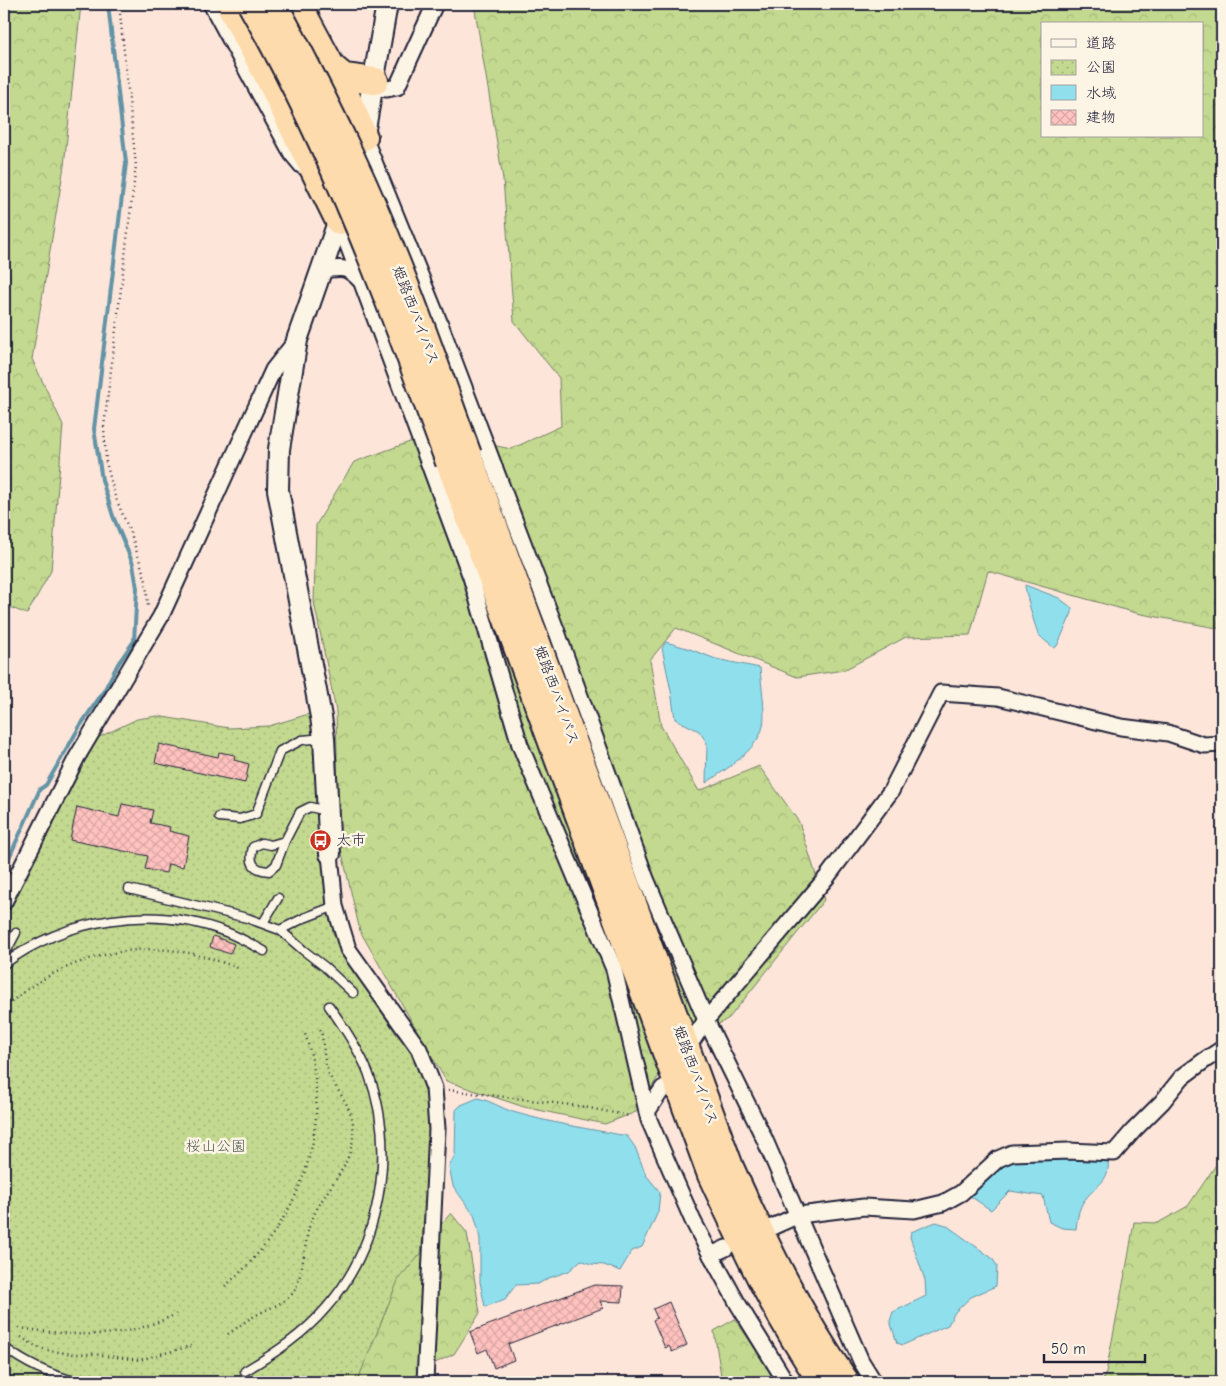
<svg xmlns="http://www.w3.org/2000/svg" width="1226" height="1386" font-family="'Comic Neue','Klee One',sans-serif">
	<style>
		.forest { fill: url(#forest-crowns); stroke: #727e65; fill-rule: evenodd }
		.park { fill: url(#park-dots); stroke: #727e65 }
		.water { fill: #90dfed; stroke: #6493a6 }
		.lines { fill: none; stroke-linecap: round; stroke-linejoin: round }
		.stream { stroke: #6493a6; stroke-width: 4 }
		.building { fill: url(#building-cross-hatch); stroke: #22223b }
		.lane-casing { stroke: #22223b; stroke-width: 11 }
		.street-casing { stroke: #22223b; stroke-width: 19 }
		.secondary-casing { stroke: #22223b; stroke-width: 24 }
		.highway-casing { stroke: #22223b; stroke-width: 30 }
		.path { stroke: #22223b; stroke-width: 2.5; stroke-dasharray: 1 4; stroke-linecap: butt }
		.lane { stroke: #fcf5e5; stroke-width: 8 }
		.street { stroke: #fcf5e5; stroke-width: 15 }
		.secondary { stroke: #fcf5e5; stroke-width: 20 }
		.highway { stroke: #fedbac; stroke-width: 26 }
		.highway-bridge-casing { stroke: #22223b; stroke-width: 30; stroke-linecap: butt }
		.highway-bridge { stroke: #fedbac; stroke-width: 26 }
		.labels { text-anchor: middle; stroke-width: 5; stroke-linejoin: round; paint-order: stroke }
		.street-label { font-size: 15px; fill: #22223b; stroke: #fcf5e5 }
		.poi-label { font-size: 15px; fill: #22223b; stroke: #fcf5e5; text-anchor: start }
		.park-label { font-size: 15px; fill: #525954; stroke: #fcf5e5 }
	</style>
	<defs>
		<pattern id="forest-crowns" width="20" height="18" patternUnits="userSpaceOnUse" patternTransform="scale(1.25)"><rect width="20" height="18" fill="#c3d98f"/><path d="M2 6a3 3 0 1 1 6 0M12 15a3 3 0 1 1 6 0" fill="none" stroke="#a7ba7c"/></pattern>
		<pattern id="park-dots" width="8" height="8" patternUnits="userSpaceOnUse" patternTransform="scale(1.25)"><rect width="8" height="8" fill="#c3d98f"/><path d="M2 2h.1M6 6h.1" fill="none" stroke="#a7ba7c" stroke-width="1.8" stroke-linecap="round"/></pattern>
		<pattern id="building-cross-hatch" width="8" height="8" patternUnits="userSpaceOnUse" patternTransform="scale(1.25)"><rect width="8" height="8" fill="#ffc2be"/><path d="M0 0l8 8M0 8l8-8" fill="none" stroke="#daa6a4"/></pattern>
	</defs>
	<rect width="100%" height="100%" fill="#fde6d9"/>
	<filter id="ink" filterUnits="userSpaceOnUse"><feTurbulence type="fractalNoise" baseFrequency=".02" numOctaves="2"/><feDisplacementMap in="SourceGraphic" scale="10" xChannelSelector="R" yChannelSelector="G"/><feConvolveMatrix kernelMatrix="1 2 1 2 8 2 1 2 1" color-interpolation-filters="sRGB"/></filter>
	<g filter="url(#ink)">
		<!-- forest -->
		<g class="forest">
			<polygon points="4,4 81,4 64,166 32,359 63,425 51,571 27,614 4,605"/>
			<path d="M474,4H1222V629L1136,613L988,571L970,635L906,637L844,670L797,677L676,628L650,660L661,726L699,791L759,766L799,822L824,900L729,1018L675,1050L636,1112L605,1124L524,1107L446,1081L360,931L339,840L336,711L314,602L316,525L354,462L435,433L511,449L561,426L559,378L514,321L503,179ZM1042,24H1202V136H1042Z"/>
			<polygon points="1222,1156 1222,1382 1102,1382 1106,1372 1128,1258 1134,1222 1158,1223 1188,1206"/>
			<polygon points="451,1213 467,1233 480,1313 454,1354 418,1371 416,1382 347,1382 392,1280"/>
			<polygon points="735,1319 778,1382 722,1382 714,1331"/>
		</g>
		<!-- park -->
		<polygon class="park" points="312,713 323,860 329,914 341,952 397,1035 414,1053 430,1107 426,1204 421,1254 399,1278 357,1382 4,1382 4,910 89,742 137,719 157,716 229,728 269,726"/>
		<!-- water -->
		<g class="water">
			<path d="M1025,585L1059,598L1072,608V613L1057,646L1054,648C1050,644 1043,640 1039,635C1036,631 1025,591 1025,585Z"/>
			<path d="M666,642L687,648L716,659L760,668C761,684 766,712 763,726C758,750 725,770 706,783L707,743L699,731L675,719L671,691L662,648Z"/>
			<path d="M478,1098C491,1101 501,1108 513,1112C550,1123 589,1129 627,1136L635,1147L646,1175L660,1192L658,1212L642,1247L632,1251L620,1271L604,1265L591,1264L581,1260L569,1271L549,1278L538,1284L516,1285L505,1299L485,1307L480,1282V1240L478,1228L474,1215L453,1186L449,1166L455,1155L456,1110L461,1105Z"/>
			<path d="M1050,1155L1108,1159C1111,1185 1092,1185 1081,1206C1078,1212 1077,1222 1076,1229L1062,1228L1049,1222L1043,1196L1010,1191L991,1210L970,1196L976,1186L1011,1157Z"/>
			<polygon points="936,1222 946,1225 992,1258 997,1266 996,1286 971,1297 955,1312 948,1325 903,1345 897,1343 890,1321 893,1312 926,1296 925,1280 910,1237 911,1232"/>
		</g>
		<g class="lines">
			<!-- stream -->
			<polyline class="stream" points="4,869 40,789 46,785 80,726 104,691 118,664 134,641 137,588 133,564 113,516 102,480 94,429 126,163 108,4"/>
		</g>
		<!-- building -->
		<g class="building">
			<polygon points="159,744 218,757 219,752 235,755 234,760 249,764 245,783 155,763"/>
			<polygon points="122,804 153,810 150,823 170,827 169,831 189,836 183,867 168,864 166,873 145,869 148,856 70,840 77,807 119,817"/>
			<polygon points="213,936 234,944 230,954 210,947"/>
			<polygon points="594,1285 623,1286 622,1302 600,1301 603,1308 508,1344 514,1360 494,1368 487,1349 478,1353 470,1332"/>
			<polygon points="669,1302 687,1345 672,1352 669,1346 665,1348 653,1320 657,1318 653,1309"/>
		</g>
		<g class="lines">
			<defs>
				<g id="lane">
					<polyline points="219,817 240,819 256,814 280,751 302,740 324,738"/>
					<path d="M285,841L276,865L269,871C252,870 249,862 253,847L262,843L271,845L285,841L300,812L310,807L327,811"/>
					<polyline points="129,889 247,918 280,930 303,950 325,967 353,993"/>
					<polyline points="263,923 278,898"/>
					<polyline points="280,930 304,918 335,906"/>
					<polyline points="5,963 6,952 16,933"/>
					<path d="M4,964C66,918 153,904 226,932C239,937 251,944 264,951"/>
					<polyline points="4,1340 4,1339"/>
					<path d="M4,1347C25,1364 51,1375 78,1382"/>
					<path d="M245,1371C275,1353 303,1335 326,1308C381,1246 397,1149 368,1072C358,1048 344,1027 329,1006"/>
				</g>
				<g id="street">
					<polyline points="211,4 292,154 302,166"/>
					<polyline points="374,87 387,89 397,87 435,4"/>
					<polyline points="364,137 440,324 557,632 646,879 706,1020 764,1138 861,1361 874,1382"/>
					<polyline points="339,221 471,577 520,745 614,969 649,1120 693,1221 711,1255 738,1304 786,1382"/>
					<path d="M322,270C342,268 345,265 360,280"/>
					<polyline points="330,854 335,906 348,949 419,1049 434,1088 437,1129 425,1382"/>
					<polyline points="4,902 77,757 161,616 273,370 296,341"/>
					<polyline points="692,1041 706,1020 827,877 891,791 941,693 998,697 1121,727 1168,733 1204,745 1222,744"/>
					<polyline points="647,1112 663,1088"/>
					<polyline points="772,1227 799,1215 864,1207 914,1210 943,1203 961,1193 998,1159 1012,1153 1068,1151 1114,1153 1133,1131 1162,1102 1182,1077 1205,1060 1222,1049"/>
					<polyline points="711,1255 726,1248"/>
				</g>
				<g id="secondary">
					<polyline points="363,140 387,4"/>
					<polyline points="330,854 324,738 321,717 278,490 279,449 297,340 343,208"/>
				</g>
				<g id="highway">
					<polyline points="229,4 266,73 339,221"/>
					<polyline points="298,4 343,88 364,137"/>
					<polyline points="333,68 344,77 375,81"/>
					<path d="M468,455L730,1167C764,1242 799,1315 846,1382"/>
					<path d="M449,462L711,1175C744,1246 777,1317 822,1382"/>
				</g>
			</defs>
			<!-- lane casing -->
			<use href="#lane" class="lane-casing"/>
			<!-- street casing -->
			<use href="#street" class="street-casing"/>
			<!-- secondary casing -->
			<use href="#secondary" class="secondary-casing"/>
			<!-- highway casing -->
			<use href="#highway" class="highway-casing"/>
			<!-- path -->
			<g class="path">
				<polyline points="119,4 136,166 104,427 106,462 115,496 132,537 146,581 148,608"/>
				<polyline points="4,996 10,1003"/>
				<path d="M4,1009C45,968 110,945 168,950C193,952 217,960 241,969"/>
				<polyline points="448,1090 579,1106 635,1117"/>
				<path d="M225,1286C299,1224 337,1128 305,1034"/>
				<path d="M19,1328C77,1336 122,1341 176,1314"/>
				<path d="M228,1334C238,1327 248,1319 260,1313C271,1307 283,1304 292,1294C303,1280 304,1245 309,1228C320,1189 357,1169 353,1124C351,1103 333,1088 327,1069C323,1055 324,1041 320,1028"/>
				<polyline points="21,1337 35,1346 46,1350 72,1354 94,1354 139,1360 191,1346"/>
			</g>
			<!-- lane -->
			<use href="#lane" class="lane"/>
			<!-- street -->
			<use href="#street" class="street"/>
			<!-- secondary -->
			<use href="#secondary" class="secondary"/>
			<!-- highway -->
			<use href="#highway" class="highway"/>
			<defs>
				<g id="highway-bridge">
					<path d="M251,4C334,149 392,306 449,462"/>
					<path d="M274,4C301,55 328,107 352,159C397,255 432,356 468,455"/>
				</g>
			</defs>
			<!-- highway-bridge casing -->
			<use href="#highway-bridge" class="highway-bridge-casing"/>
			<!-- highway-bridge -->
			<use href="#highway-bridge" class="highway-bridge"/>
		</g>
	</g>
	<!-- icons -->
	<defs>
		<symbol id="bus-disc" viewBox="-11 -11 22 22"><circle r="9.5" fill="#c8321e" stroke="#fcf5e5"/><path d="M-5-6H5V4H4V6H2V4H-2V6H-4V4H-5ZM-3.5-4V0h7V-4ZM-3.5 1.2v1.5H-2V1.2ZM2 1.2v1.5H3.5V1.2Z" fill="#fff"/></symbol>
	</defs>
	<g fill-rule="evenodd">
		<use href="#bus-disc" x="308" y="828" width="25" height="25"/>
	</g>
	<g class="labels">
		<!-- street labels -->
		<g class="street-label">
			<text transform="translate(416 315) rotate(69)" y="5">姫路西バイパス</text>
			<text transform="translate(557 695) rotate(70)" y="5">姫路西バイパス</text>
			<text transform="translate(696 1075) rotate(70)" y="5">姫路西バイパス</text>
		</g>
		<!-- poi labels -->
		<g class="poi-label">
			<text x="336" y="845">太市</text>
		</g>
		<!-- park labels -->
		<g class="park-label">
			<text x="216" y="1151">桜山公園</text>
		</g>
	</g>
	<!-- margin -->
	<rect width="1226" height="1386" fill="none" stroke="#fcf5e5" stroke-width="20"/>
	<rect x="10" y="10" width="1206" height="1366" fill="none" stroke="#22223b" stroke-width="2" filter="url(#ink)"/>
	<!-- legend -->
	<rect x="1041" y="22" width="162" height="115" fill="#fcf5e5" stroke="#a5a1a1"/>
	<rect x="1051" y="39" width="25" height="8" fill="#fcf5e5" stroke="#a5a1a1"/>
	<text x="1086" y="48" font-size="15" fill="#22223b">道路</text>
	<rect x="1051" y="60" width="25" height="15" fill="url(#park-dots)" stroke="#a5a1a1"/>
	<text x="1086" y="72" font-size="15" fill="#22223b">公園</text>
	<rect x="1051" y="85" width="25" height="15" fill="#90dfed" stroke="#a5a1a1"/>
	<text x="1086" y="98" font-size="15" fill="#22223b">水域</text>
	<rect x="1051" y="110" width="25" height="15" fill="url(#building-cross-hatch)" stroke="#a5a1a1"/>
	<text x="1086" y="122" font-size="15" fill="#22223b">建物</text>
	<!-- scale -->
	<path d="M1044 1354v8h101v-8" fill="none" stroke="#22223b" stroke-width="2.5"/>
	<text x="1051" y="1354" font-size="15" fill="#22223b" stroke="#fcf5e5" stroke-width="4" paint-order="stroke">50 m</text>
</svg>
